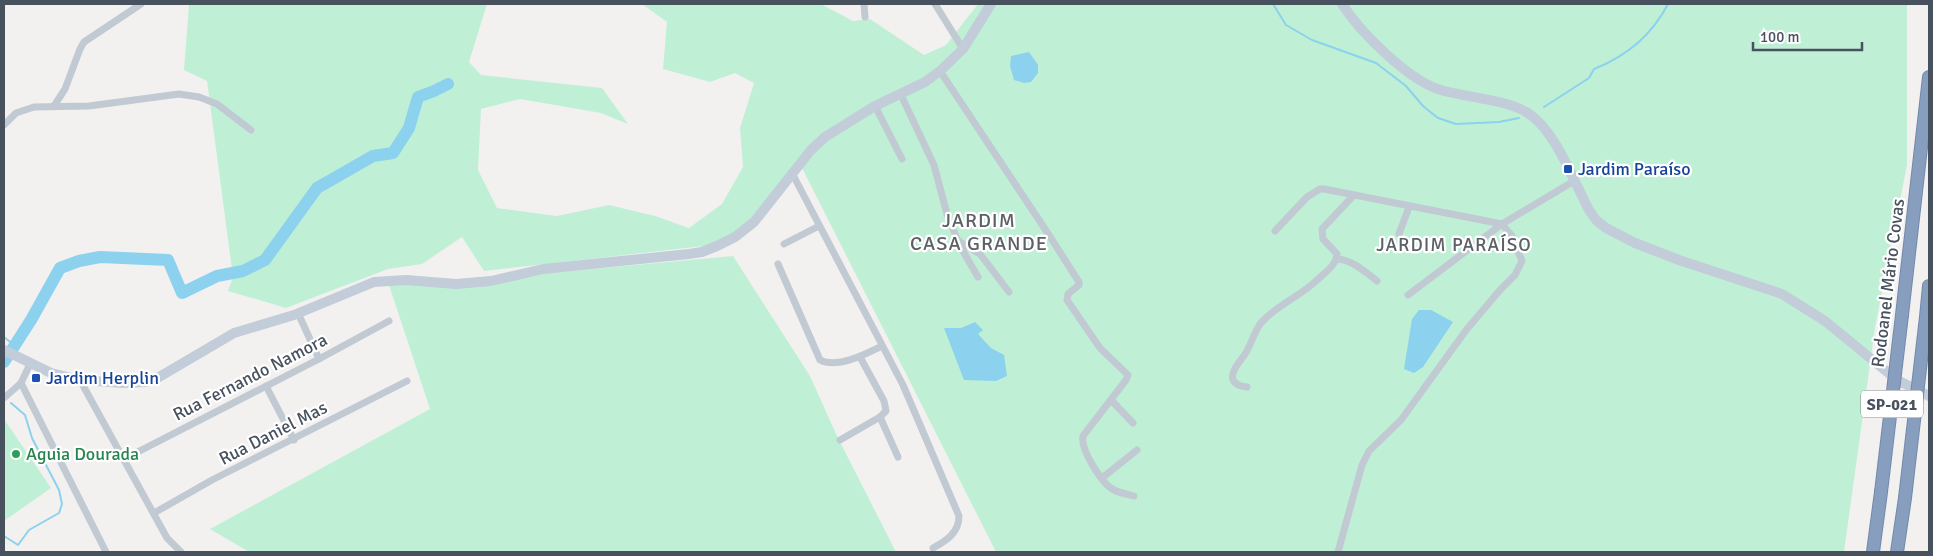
<svg xmlns="http://www.w3.org/2000/svg" width="1933" height="556" font-family="Signika,sans-serif">
	<style>
		.green { fill: #bff0d6 }
		.water { fill: #8cd1ed }
		.lines { fill: none; stroke-linecap: round; stroke-linejoin: round }
		.stream { stroke: #8cd1ed; stroke-width: 2 }
		.river { stroke: #8cd1ed; stroke-width: 12 }
		.motorway-casing { stroke: #7389ab; stroke-width: 14 }
		.minor { stroke: #c1c9d2; stroke-width: 7 }
		.secondary { stroke: #c3ccd9; stroke-width: 10 }
		.motorway { stroke: #889ebf; stroke-width: 12 }
		.motorway-bridge-casing { stroke: #7389ab; stroke-width: 14; stroke-linecap: butt }
		.motorway-bridge { stroke: #889ebf; stroke-width: 12 }
		.transit-dot { fill: #1a4fb4; stroke: #fff; stroke-width: 2 }
		.leisure-dot { fill: #2e9e5b; stroke: #fff; stroke-width: 2 }
		.labels { text-anchor: middle; stroke-width: 4.5; stroke-linejoin: round; paint-order: stroke }
		.shield { fill: #fff; stroke: #7f868e; stroke-width: 1 }
		.shield-label { font-size: 16px; font-weight: bold; fill: #48525e }
		.transit-label { font-size: 18px; fill: #164399; stroke: #fff; text-anchor: start }
		.street-label { font-size: 18px; fill: #48525e; stroke: #fff }
		.leisure-label { font-size: 18px; fill: #27864d; stroke: #fff; text-anchor: start }
		.neighbourhood-label { font-size: 19px; letter-spacing: 1px; fill: #5d6066; stroke: #fff }
		.quarter-label { font-size: 20px; letter-spacing: 1px; fill: #5d6066; stroke: #fff }
	</style>
	<rect width="100%" height="100%" fill="#f3f1f0"/>
	<!-- green -->
	<g class="green">
		<polygon points="189,4 487,4 469,62 481,75 602,88 628,124 601,113 520,99 481,109 478,170 497,208 557,216 609,205 655,216 689,228 722,204 743,167 740,128 754,83 735,73 710,82 663,69 667,22 642,4 821,4 853,21 870,19 924,55 946,45 978,4 1907,4 1907,165 1875,328 1844,552 996,552 798,160 743,228 713,245 484,271 462,237 422,264 388,269 286,308 228,291 233,277 207,81 184,70"/>
		<polygon points="733,256 810,376 837,436 896,552 249,552 210,529 430,409 389,285 516,276"/>
		<polygon points="4,419 51,488 4,521"/>
	</g>
	<!-- water -->
	<g class="water">
		<polygon points="1029,52 1038,65 1038,73 1031,82 1024,83 1014,80 1010,66 1011,56"/>
		<polygon points="1419,310 1431,310 1453,322 1423,367 1414,373 1404,369 1412,319"/>
		<polygon points="975,322 983,330 978,334 991,348 1004,355 1007,376 996,381 964,380 944,328 961,328"/>
	</g>
	<g class="lines">
		<!-- stream -->
		<g class="stream">
			<polyline points="1273,4 1286,25 1312,40 1376,63 1406,86 1423,106 1438,118 1456,124 1499,122 1519,118"/>
			<path d="M1544,107L1589,78L1594,69C1627,56 1652,35 1668,4"/>
			<polyline points="4,337 14,345"/>
			<polyline points="4,536 18,545 29,530 59,513 62,504 59,490 32,438 25,415 11,403"/>
		</g>
		<!-- river -->
		<polyline class="river" points="4,362 31,320 60,268 79,261 100,257 168,260 182,293 217,276 243,271 265,260 317,188 373,156 393,153 409,128 418,97 434,91 448,84"/>
		<defs>
			<g id="motorway">
				<polyline points="1902,315 1929,77"/>
				<polyline points="1926,317 1929,286"/>
				<polyline points="1873,552 1881,492"/>
				<polyline points="1897,552 1905,498"/>
			</g>
		</defs>
		<!-- motorway casing -->
		<use href="#motorway" class="motorway-casing"/>
		<!-- minor -->
		<g class="minor">
			<polyline points="864,4 865,17"/>
			<polyline points="935,4 963,49"/>
			<path d="M940,71L1047,232L1079,282V285L1068,294L1067,300L1100,348L1128,375L1126,380L1083,436C1080,449 1102,484 1114,490C1120,493 1127,494 1134,496"/>
			<polyline points="901,95 934,165 947,214 960,246 978,277"/>
			<polyline points="54,106 65,89 80,49 84,42 141,4"/>
			<polyline points="875,106 902,159"/>
			<polyline points="4,125 16,113 34,107 89,106 179,94 199,97 217,104 251,130"/>
			<path d="M792,173L903,385L959,516C959,533 946,541 933,548"/>
			<polyline points="1275,231 1307,197 1320,189 1324,189 1502,224 1512,236 1522,261 1515,275 1500,290 1467,329 1401,420 1369,451 1362,465 1338,552"/>
			<polyline points="1399,234 1409,207"/>
			<polyline points="957,240 980,254 1009,292"/>
			<polyline points="784,244 819,226"/>
			<path d="M1337,259C1353,260 1365,272 1377,281"/>
			<path d="M778,264L820,360C837,369 866,354 882,346"/>
			<polyline points="1408,295 1502,224 1574,181"/>
			<polyline points="298,313 319,359"/>
			<polyline points="860,357 884,401 886,411 880,417"/>
			<polyline points="30,364 21,383 106,552"/>
			<polyline points="80,380 167,538 181,552"/>
			<polyline points="266,386 294,440"/>
			<path d="M1247,387C1223,384 1234,368 1243,357C1251,347 1253,333 1261,323C1275,306 1299,297 1316,281C1323,274 1337,265 1337,254L1323,239L1322,229L1353,196"/>
			<polyline points="4,398 21,383"/>
			<polyline points="1111,400 1133,423"/>
			<polyline points="840,440 880,417 898,457"/>
			<polyline points="124,459 319,359 389,321"/>
			<polyline points="1102,478 1137,450"/>
			<polyline points="154,513 212,480 407,381"/>
		</g>
		<!-- secondary -->
		<g class="secondary">
			<path d="M1342,4C1360,32 1409,81 1441,90C1467,98 1511,99 1532,116C1557,135 1574,182 1589,210L1596,220L1606,228L1635,243L1679,260L1782,294L1825,321L1897,380L1929,396"/>
			<polyline points="4,350 51,373 80,380 124,383 145,382 154,380 234,333 294,315 374,282 406,280 456,284 491,281 543,269 689,254 702,252 717,246 735,237 754,222 811,150 825,137 875,106 925,82 940,71 963,49 991,4"/>
		</g>
		<!-- motorway -->
		<use href="#motorway" class="motorway"/>
		<defs>
			<g id="motorway-bridge">
				<polyline points="1881,492 1902,315"/>
				<polyline points="1905,498 1926,317"/>
			</g>
		</defs>
		<!-- motorway-bridge casing -->
		<use href="#motorway-bridge" class="motorway-bridge-casing"/>
		<!-- motorway-bridge -->
		<use href="#motorway-bridge" class="motorway-bridge"/>
	</g>
	<!-- markers -->
	<g class="transit-dot">
		<rect x="1563" y="164" width="10" height="10" rx="2.5"/>
		<rect x="31" y="373" width="10" height="10" rx="2.5"/>
	</g>
	<circle class="leisure-dot" cx="16" cy="454" r="5"/>
	<g class="labels">
		<!-- shield labels -->
		<rect class="shield" x="1861" y="390.5" width="62" height="27" rx="4"/>
		<g class="shield-label">
			<text x="1892" y="410">SP-021</text>
		</g>
		<!-- transit labels -->
		<g class="transit-label">
			<text x="1578" y="175">Jardim Paraíso</text>
			<text x="46" y="384">Jardim Herplin</text>
		</g>
		<!-- street labels -->
		<g class="street-label">
			<text transform="translate(1888 283) rotate(-83)" y="6">Rodoanel Mário Covas</text>
			<text transform="translate(250 377) rotate(-27)" y="6">Rua Fernando Namora</text>
			<text transform="translate(273 433) rotate(-27)" y="6">Rua Daniel Mas</text>
		</g>
		<!-- leisure labels -->
		<g class="leisure-label">
			<text x="26" y="460">Aguia Dourada</text>
		</g>
		<!-- neighbourhood labels -->
		<g class="neighbourhood-label">
			<text x="1454" y="251">JARDIM PARAÍSO</text>
		</g>
		<!-- quarter labels -->
		<g class="quarter-label">
			<text x="979" y="227">JARDIM<tspan x="979" dy="23">CASA GRANDE</tspan></text>
		</g>
	</g>
	<!-- border -->
	<rect width="1933" height="556" fill="none" stroke="#48525e" stroke-width="10"/>
	<!-- scale -->
	<path d="M1753 42v8h109v-8" fill="none" stroke="#48525e" stroke-width="2.5"/>
	<text x="1760" y="42" font-size="15" fill="#48525e" stroke="#ffffff" stroke-width="4" paint-order="stroke">100 m</text>
</svg>
